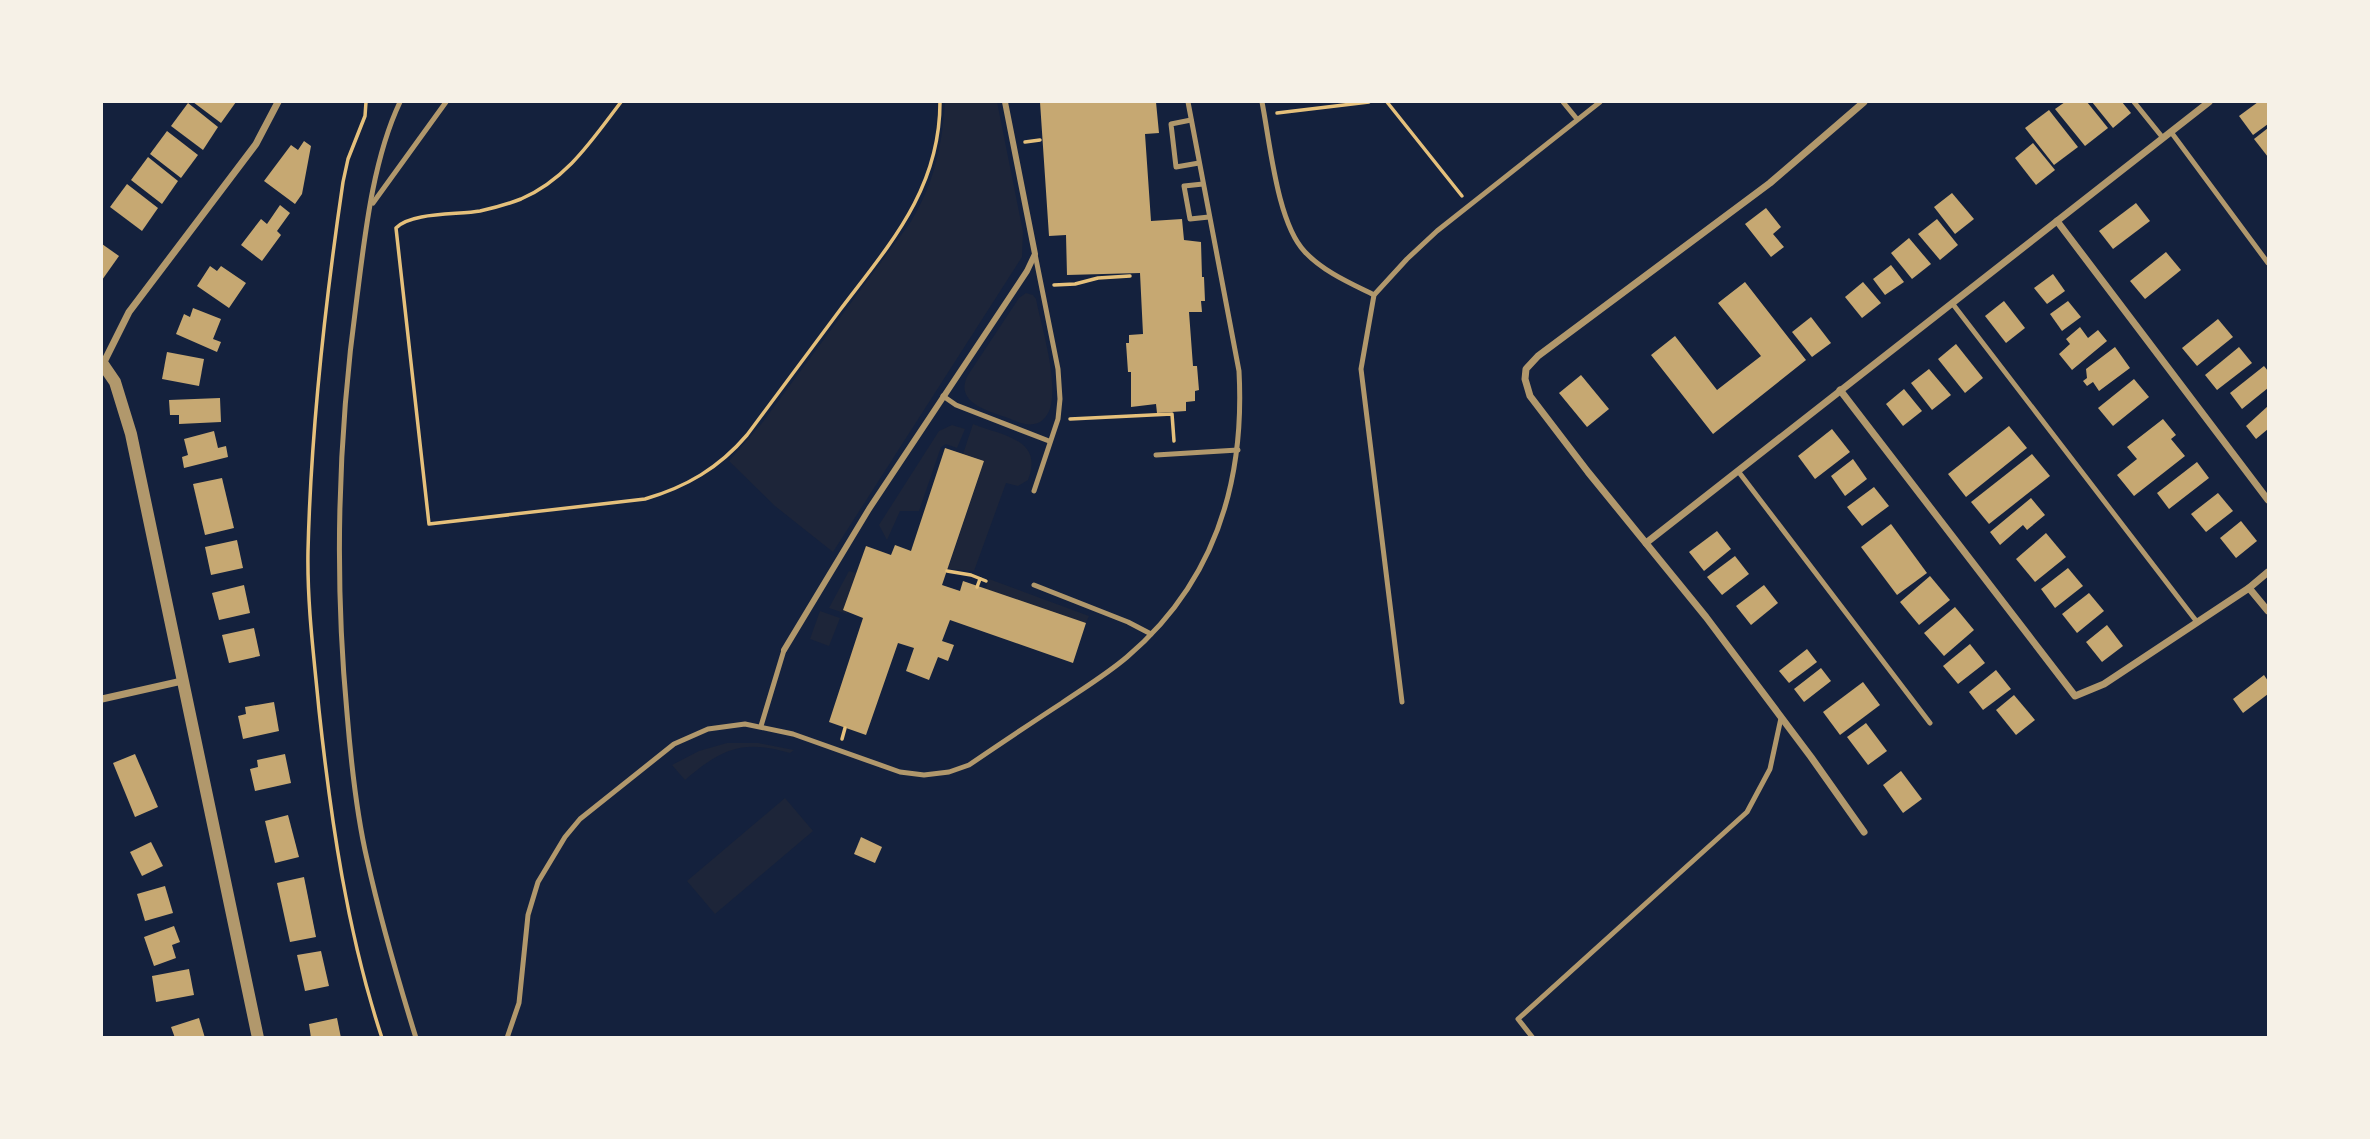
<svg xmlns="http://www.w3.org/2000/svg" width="2370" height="1139" font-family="Jost,sans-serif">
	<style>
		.green { fill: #1d2539 }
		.building { fill: #c6a872 }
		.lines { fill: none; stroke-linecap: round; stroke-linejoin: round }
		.path { stroke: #e5c07b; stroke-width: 3.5 }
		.service { stroke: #b1986c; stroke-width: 5 }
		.pedestrian { stroke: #b1986c; stroke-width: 6 }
		.minor { stroke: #b1986c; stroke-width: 7 }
		.tertiary { stroke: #b1986c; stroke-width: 12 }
	</style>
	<rect width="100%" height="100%" fill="#14213d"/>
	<!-- green -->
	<g class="green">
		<path d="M945,102H997L1023,232L1022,257L833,552L775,506L729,461L762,423L910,223C934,184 942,147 945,102Z"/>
		<path d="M1026,293L1033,295L1036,299C1042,329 1057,375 1051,405C1049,414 1043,423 1034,424C1026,426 1016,421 1008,418C989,411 953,403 968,375L1019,298Z"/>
		<path d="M973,424C1003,436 1044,439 1028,480L1018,486L1006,483L974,571L948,569L984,461L963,454Z"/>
		<polygon points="952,425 965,429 957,448 946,444 941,447 919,511 900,511 887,540 879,525 939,431"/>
		<polygon points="849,571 856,573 843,610 847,612 847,614 829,608"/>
		<polygon points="989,579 1089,616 1086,623 985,589"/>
		<polygon points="820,611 840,618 829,646 810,639"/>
		<path d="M727,743H758L794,750L790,753C743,739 721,749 685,780L672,765L699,751Z"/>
		<polygon points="785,798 813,831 715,914 687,881"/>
	</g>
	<!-- building -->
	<g class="building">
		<polygon points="193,102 236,102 221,123"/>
		<polygon points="1040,102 1156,102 1159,133 1145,134 1151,221 1182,219 1184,240 1201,242 1202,277 1204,277 1205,301 1201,301 1202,312 1189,312 1193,366 1197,366 1199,390 1195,391 1195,401 1186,402 1186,411 1157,413 1156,404 1131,407 1131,372 1128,372 1126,343 1129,343 1129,335 1143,334 1140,273 1067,275 1066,235 1049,236"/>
		<polygon points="2065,102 2087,102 2108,128 2085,146 2055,109"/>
		<polygon points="2092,102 2122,102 2131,113 2113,128"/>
		<polygon points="2258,102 2268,102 2268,124 2253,135 2239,116"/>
		<polygon points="188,103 218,127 203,150 171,126"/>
		<polygon points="2049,110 2078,147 2054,165 2025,128"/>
		<polygon points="2268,128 2268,157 2254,139"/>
		<polygon points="167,131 198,155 181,178 150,154"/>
		<polygon points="304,141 311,146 302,194 295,204 264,181 291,145 298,150"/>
		<polygon points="2033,143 2055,170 2036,185 2015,158"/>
		<polygon points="148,157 178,181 162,204 131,180"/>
		<polygon points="127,184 158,208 142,231 110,207"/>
		<polygon points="1952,193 1974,219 1955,234 1934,207"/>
		<polygon points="2136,203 2150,221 2113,249 2099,231"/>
		<polygon points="280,205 290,213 277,231 281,235 262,261 241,245 261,219 267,224"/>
		<polygon points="1766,208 1781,227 1773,234 1784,247 1771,257 1745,224"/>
		<polygon points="1937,219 1958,245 1940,260 1918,234"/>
		<polygon points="1909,238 1931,264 1912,279 1891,253"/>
		<polygon points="102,244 119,256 102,280"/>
		<polygon points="2166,252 2181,270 2145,299 2130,281"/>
		<polygon points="1891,265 1904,282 1885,295 1873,279"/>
		<polygon points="210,266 217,271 221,266 246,283 229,308 197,286"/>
		<polygon points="2053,274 2065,291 2047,304 2034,288"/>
		<polygon points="1745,282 1806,360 1713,434 1651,355 1675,336 1717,390 1761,356 1718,303"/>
		<polygon points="1863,282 1881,303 1862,318 1845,297"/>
		<polygon points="2004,301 2025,328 2006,343 1985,316"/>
		<polygon points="2068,301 2081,317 2062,331 2050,314"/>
		<polygon points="193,308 221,319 213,339 221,342 217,352 176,334 184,314 190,317"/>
		<polygon points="1811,317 1831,343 1812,357 1792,332"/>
		<polygon points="2218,319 2233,337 2197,366 2182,348"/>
		<polygon points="2080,327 2088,338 2098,330 2107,341 2072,370 2059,354 2070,344 2066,339"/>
		<polygon points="1956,344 1983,378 1965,393 1938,359"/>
		<polygon points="2115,347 2130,368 2099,391 2093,382 2087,386 2083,381 2087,378 2086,369"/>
		<polygon points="2239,347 2252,363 2217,390 2205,375"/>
		<polygon points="167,352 204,359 199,386 162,379"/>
		<polygon points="2264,366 2268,371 2268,388 2242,409 2230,393"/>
		<polygon points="1929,369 1951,395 1932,410 1911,383"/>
		<polygon points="1581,375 1609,409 1587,427 1559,393"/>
		<polygon points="2134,379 2149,397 2113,426 2098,408"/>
		<polygon points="1904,389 1922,411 1903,426 1886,404"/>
		<polygon points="220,398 221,422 179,424 179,415 170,415 169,400"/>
		<polygon points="2268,406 2268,429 2256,439 2246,426"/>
		<polygon points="2163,419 2176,435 2171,439 2185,456 2134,496 2117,475 2137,459 2127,447"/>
		<polygon points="2009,426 2027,448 1966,497 1948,474"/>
		<polygon points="1832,429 1850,452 1815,479 1798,456"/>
		<polygon points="214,431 218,448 226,446 228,457 184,468 182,457 188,455 184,439"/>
		<polygon points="945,448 984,461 942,585 960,591 963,581 1086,623 1073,663 950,620 942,641 954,645 948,661 938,657 929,680 906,671 914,648 898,643 866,735 829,722 863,618 843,610 866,546 891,555 895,545 911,551"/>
		<polygon points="2032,454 2050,476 1989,524 1971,502"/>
		<polygon points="1853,459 1867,479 1845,496 1831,476"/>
		<polygon points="2197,462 2209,478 2169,509 2157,493"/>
		<polygon points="222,478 234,528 205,535 193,484"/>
		<polygon points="1874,487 1889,506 1862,526 1847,507"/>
		<polygon points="2218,493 2233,511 2206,532 2191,514"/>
		<polygon points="2031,498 2045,515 2027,530 2023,525 2000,545 1990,532"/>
		<polygon points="2241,521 2257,541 2236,558 2220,538"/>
		<polygon points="1891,524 1927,573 1897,595 1861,547"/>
		<polygon points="1717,531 1731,549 1704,571 1689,552"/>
		<polygon points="2046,533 2066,557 2035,582 2016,559"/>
		<polygon points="237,540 243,568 211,575 205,547"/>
		<polygon points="1735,556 1749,574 1722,595 1707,577"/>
		<polygon points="2068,568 2083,586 2055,608 2041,589"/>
		<polygon points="1930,576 1950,600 1919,625 1900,602"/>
		<polygon points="244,585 250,613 219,620 212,593"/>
		<polygon points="1764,585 1778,603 1751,625 1736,606"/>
		<polygon points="2089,593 2104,611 2077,633 2062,614"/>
		<polygon points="1955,607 1974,630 1944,656 1924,633"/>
		<polygon points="2107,625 2123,646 2102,662 2086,642"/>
		<polygon points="254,628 260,656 229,663 222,635"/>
		<polygon points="1970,644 1985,663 1958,684 1943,666"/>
		<polygon points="1807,649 1817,662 1789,683 1779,671"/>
		<polygon points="1821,668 1831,681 1804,702 1794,689"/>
		<polygon points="1996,670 2011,689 1983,710 1969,692"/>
		<polygon points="2264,675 2268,681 2268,694 2243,713 2233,699"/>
		<polygon points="1863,682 1880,705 1840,735 1823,712"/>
		<polygon points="2014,695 2035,720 2016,735 1996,710"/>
		<polygon points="274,702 279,731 243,739 238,716 246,714 245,707"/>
		<polygon points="1866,723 1887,751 1868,765 1847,737"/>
		<polygon points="135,754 158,807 135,817 113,763"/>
		<polygon points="285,754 291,783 255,791 250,769 258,767 257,760"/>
		<polygon points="1901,771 1922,799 1903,813 1883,785"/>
		<polygon points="288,815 299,857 275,863 265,821"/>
		<polygon points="861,837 882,847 875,863 854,854"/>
		<polygon points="151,842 163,866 142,876 130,852"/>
		<polygon points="304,877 316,937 290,942 277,883"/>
		<polygon points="165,886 173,913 145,921 137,894"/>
		<polygon points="174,926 180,942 172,945 176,958 154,966 144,937"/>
		<polygon points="321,951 329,986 305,991 297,955"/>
		<polygon points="189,969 194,995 156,1002 152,976"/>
		<polygon points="199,1018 205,1038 175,1038 171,1027"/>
		<polygon points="337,1018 341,1038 311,1038 309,1024"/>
	</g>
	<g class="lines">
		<!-- path -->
		<g class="path">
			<path d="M366,102L365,116L348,159L343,182C325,304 311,427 308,551C307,604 314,657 319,710C331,820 347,932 382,1038"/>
			<path d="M621,102C592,140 567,179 521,199C508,204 494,208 480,211C458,215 411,212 396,228L429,524L645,499C686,487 719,468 747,435C778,393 809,352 840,310C890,244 940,189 940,102"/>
			<polyline points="1387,102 1462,196"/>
			<polyline points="1277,113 1369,102"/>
			<polyline points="1025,142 1040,140"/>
			<polyline points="1054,285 1075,284 1098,278 1130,276"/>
			<polyline points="1070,419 1172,414 1174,441"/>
			<polyline points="947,571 971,575 986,581"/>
			<polyline points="977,587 980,579"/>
			<polyline points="842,739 845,728"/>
		</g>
		<!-- service -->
		<g class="service">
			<path d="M400,102C373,159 365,234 357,297C338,435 334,574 347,713C351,762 356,812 367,859C380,918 398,980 416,1038"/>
			<path d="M1262,102C1270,142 1277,223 1305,252C1324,272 1350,283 1374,295"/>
			<polyline points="1563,102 1577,119"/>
			<polyline points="2134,102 2163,138"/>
			<polyline points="1191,120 1171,124 1176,167 1199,163"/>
			<polyline points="2171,132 2268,263"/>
			<polyline points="1203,184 1184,186 1190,219 1209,217"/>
			<polyline points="373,203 446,102"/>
			<polyline points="1952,303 2197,622"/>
			<polyline points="943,396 956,405 1049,441"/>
			<polyline points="1156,455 1238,450"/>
			<polyline points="1738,471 1930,723"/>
			<polyline points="1034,491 1058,419 1060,399 1058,369 1035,254"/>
			<polyline points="1034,585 1128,622 1151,634"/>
			<polyline points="1402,702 1361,369 1374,295 1407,259 1437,231 1600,102"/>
			<polyline points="761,726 784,650"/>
			<path d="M507,1038L519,1003L528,915L538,882L565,837L580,819L674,744L708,729L745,724L793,734L900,772L924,775L949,772L969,765C1000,744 1031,723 1062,703C1084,688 1107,674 1127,657C1214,583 1245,483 1239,371L1188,102"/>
			<polyline points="1533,1038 1518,1019 1747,812 1770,769 1781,718"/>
		</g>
		<!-- pedestrian -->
		<polyline class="pedestrian" points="784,650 869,509 1027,271 1035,254 1005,102"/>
		<!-- minor -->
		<g class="minor">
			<polyline points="2057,221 2268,500"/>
			<polyline points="103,364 129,312 256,144 278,102"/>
			<polyline points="1840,390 2075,696 2104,684 2249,588 2268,572"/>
			<polyline points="1646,543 2209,102"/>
			<polyline points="2249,588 2268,611"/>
			<polyline points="102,699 182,681"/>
			<polyline points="1864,832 1811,757 1706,617 1588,472 1530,396 1525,379 1526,369 1538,356 1770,183 1864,102"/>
		</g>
		<!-- tertiary -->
		<polyline class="tertiary" points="102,363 115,382 131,434 258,1038"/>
	</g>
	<!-- border -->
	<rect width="2370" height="1139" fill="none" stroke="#f6f1e7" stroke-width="206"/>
</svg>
